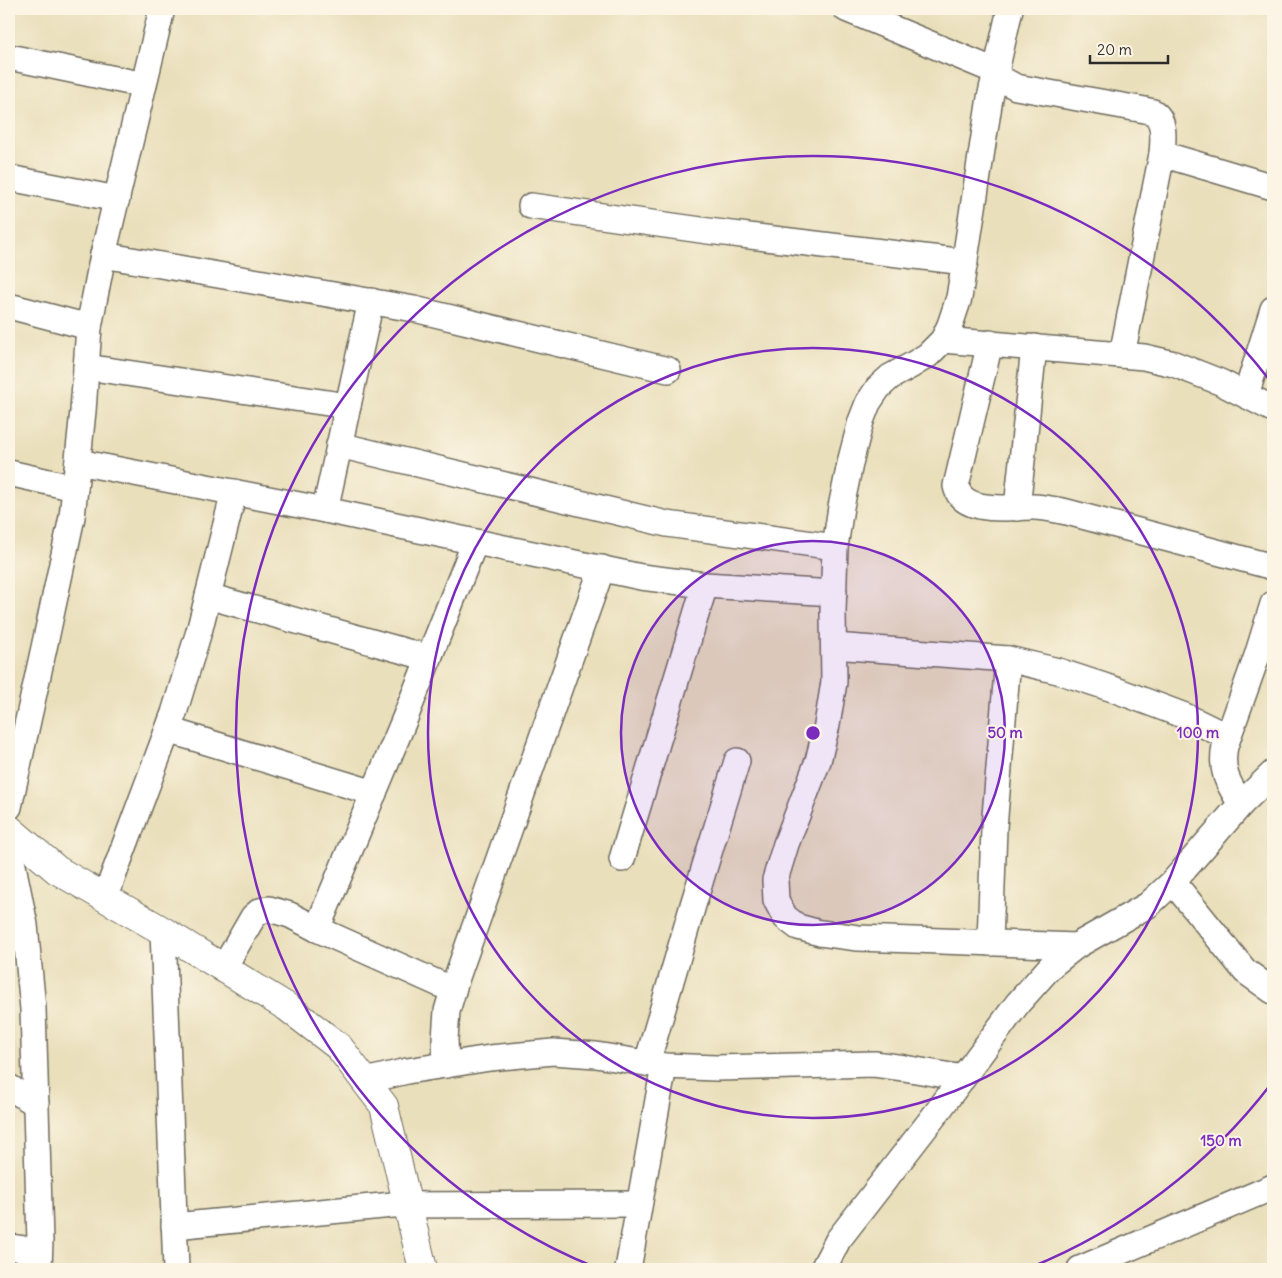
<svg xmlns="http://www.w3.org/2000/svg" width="1282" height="1278" font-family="Delius,sans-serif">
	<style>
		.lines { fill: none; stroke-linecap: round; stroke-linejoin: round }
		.minor-casing { stroke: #6e6a5d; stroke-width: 28 }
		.tertiary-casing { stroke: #6e6a5d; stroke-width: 30 }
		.minor { stroke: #fff; stroke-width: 25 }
		.tertiary { stroke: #fff; stroke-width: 28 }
		.ring { fill: none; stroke: #7b2cbf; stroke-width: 2.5 }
		.centre { fill: #7b2cbf; stroke: #fcf5e5; stroke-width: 2.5 }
		.ring-label { font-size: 15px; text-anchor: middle; font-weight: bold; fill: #7b2cbf; stroke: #fcf5e5; stroke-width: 4; stroke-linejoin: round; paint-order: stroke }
	</style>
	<rect width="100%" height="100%" fill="#fcf5e5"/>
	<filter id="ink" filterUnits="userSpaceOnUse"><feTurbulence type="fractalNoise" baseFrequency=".02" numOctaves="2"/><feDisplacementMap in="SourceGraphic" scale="10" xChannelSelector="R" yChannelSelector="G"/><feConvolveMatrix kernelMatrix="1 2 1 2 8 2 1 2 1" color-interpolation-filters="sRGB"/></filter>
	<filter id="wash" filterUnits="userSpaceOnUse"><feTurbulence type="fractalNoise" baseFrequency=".0096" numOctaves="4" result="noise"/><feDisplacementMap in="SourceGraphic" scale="20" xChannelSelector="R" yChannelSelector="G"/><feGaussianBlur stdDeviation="1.12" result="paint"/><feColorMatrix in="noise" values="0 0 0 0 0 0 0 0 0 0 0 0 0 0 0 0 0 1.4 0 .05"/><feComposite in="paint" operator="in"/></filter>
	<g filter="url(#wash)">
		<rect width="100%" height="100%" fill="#e9dfbb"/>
	</g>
	<g filter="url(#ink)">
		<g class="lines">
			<defs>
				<g id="minor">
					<path d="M846,9L995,71L1003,80L1016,87L1145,110C1148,111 1150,111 1153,112C1166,120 1163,141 1162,154L1122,355"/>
					<polyline points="1010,9 990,98 959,298 950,325 943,340 928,355 912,365 890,377 878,388 868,403 861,421 851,459 841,507 835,547 833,612 834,682 827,725 818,761 786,844 775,880 776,900 785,917 798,927 820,933 858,938 1076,946"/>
					<polyline points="9,57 144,85"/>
					<polyline points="1162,154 1273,187"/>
					<polyline points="9,178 117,199"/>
					<polyline points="531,206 708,231 965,262"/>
					<polyline points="103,255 414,309 668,370"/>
					<polyline points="9,306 89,327"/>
					<polyline points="943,340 1144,357 1174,364 1220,382 1273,409"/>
					<path d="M990,343L956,486C962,515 1010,507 1033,507C1044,507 1056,510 1067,512L1273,567"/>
					<polyline points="86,367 348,406"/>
					<polyline points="1246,395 1273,309"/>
					<polyline points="339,445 667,524 835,547"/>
					<polyline points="78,462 325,510 641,577 705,585 834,593"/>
					<polyline points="9,473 75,488"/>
					<polyline points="1017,508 1034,347"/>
					<polyline points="325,510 371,301"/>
					<polyline points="208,596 429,658"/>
					<polyline points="834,646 1008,659 1058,671 1113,689 1185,716 1228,737"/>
					<polyline points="168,730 374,793"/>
					<path d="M1241,804C1228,783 1220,771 1225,746L1257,656L1273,604"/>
					<polyline points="9,807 47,634 72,517 83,411 89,327 103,255 162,9"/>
					<polyline points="9,846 25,925 33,1009 40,1241 39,1269"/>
					<polyline points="622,859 705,585"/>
					<polyline points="1173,882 1245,971 1273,991"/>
					<polyline points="105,898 174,713 200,628 234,492"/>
					<polyline points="317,929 405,718 475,542"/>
					<polyline points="163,931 176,1269"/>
					<polyline points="990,943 994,828 1008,659"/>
					<polyline points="223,969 253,917 260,911 269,909 290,915 317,929 453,990"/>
					<polyline points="647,1063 693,905 737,761"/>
					<polyline points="446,1065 445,1039 447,1011 457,977 602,568"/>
					<polyline points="365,1081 407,1071 490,1058 553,1052 596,1055 664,1066 716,1068 874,1064 904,1068 963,1078"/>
					<polyline points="9,1087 36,1104"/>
					<polyline points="174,1226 393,1205 639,1204"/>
					<polyline points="9,1247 39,1251"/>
					<polyline points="628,1269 664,1066"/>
					<polyline points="823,1269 838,1240 935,1115 1018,1003 1052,965 1076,946 1148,905 1173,882 1241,804 1273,773"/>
					<polyline points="1080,1269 1273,1187"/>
				</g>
				<polyline id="tertiary" points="9,829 57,870 163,931 287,1007 339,1047 384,1106 423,1269"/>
			</defs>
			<!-- minor casing -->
			<use href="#minor" class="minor-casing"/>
			<!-- tertiary casing -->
			<use href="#tertiary" class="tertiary-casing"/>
			<!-- minor -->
			<use href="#minor" class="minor"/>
			<!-- tertiary -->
			<use href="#tertiary" class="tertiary"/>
		</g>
	</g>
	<!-- distance rings -->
	<circle cx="813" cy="733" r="192" fill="#7b2cbf" fill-opacity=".12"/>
	<g class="ring">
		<circle cx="813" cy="733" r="192"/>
		<circle cx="813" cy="733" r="385"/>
		<path d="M1271 1084A577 577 0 0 1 1029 1268M597 1268A577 577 0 1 1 1271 382"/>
	</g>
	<circle cx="813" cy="733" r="8" class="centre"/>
	<g class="ring-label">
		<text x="1005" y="738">50 m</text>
		<text x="1198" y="738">100 m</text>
		<text x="1221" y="1146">150 m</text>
	</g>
	<!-- margin -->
	<rect width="1282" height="1278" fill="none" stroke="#fcf5e5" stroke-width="30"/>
	<!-- scale -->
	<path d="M1090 55v8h78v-8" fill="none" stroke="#2b2b2b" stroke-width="2.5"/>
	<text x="1097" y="55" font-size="15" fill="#2b2b2b" stroke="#fcf5e5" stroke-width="4" paint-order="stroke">20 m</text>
</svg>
